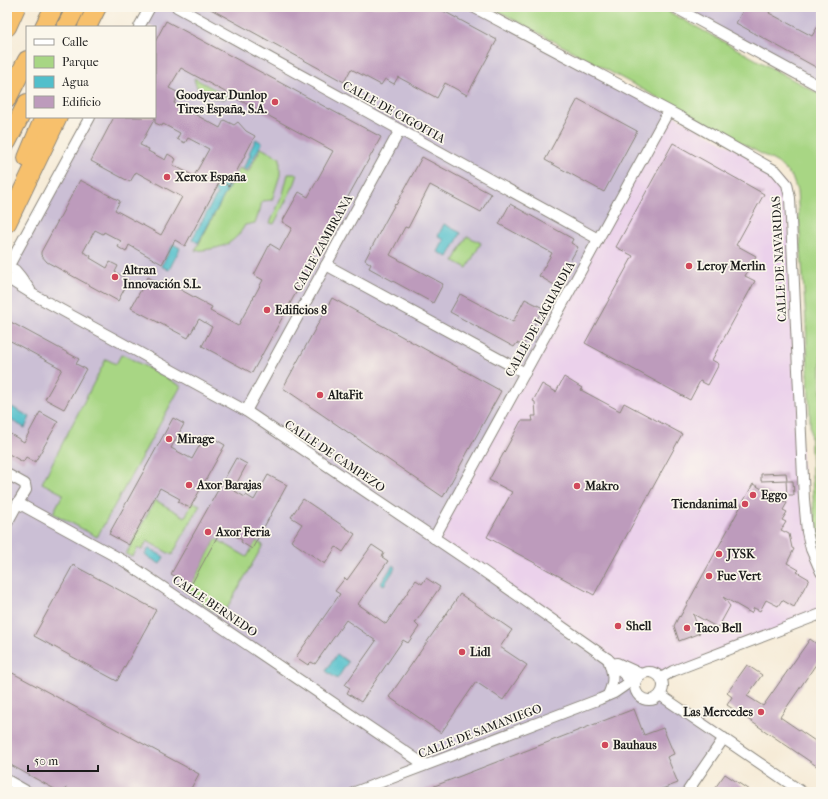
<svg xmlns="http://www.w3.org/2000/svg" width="828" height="799" font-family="'IM FELL French Canon',serif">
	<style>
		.built { fill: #ebd1eb }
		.industrial { fill: #cbbfd5 }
		.green { fill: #a8d684; stroke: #627950 }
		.water { fill: #52bfcb; stroke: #376e74 }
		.building { fill: #bd9bbc; fill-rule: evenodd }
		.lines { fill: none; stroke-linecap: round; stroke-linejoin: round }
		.street-casing { stroke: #89847a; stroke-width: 12 }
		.highway-casing { stroke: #89847a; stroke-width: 20 }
		.street { stroke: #fff; stroke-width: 10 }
		.highway { stroke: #f7c06c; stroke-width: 18 }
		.poi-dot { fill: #d1495b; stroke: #fbf7ec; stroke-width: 1.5 }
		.labels { text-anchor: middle; stroke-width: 3.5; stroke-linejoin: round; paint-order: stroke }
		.poi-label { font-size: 12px; font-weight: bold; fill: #1c1c1c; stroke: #fbf7ec; text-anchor: start }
		.street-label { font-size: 12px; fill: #1c1c1c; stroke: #fbf7ec }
	</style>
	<rect width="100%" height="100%" fill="#fbf7ec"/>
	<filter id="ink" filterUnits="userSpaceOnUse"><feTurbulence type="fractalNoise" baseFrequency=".025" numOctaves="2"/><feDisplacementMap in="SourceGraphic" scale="8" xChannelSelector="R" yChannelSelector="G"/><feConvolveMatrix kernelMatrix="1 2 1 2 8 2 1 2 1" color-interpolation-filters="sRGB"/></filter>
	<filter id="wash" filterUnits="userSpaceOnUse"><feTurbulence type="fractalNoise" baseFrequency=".012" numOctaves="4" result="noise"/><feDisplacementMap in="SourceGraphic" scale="16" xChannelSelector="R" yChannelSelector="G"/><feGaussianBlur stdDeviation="0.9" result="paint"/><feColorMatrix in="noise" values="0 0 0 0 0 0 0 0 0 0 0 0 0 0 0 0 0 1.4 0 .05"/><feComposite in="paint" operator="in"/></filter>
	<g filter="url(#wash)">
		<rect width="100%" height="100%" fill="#f6ebd7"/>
		<!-- built -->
		<polygon class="built" points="668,112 742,153 787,184 804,499 821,572 821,614 661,678 655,673 650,672 644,672 608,659 434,538"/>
		<!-- industrial -->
		<g class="industrial">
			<polygon points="150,7 473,7 668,112 434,538 578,638 634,686 638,696 643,699 649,701 656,698 724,738 687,792 28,792 7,780 7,269 90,117 155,117 155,27 139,27"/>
			<polygon points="674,7 821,7 821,87"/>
		</g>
		<!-- green -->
		<g class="green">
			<polygon points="491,7 660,7 821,95 821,553 816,539 813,498 806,321 797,191 792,177 778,163"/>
			<path d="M194,78L227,96L225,99C209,99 197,95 194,78Z"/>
			<path d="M261,148L280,158V175L272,200L262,201L260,210L255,223L245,225C232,248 218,248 195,251L239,168L248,172Z"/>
			<polygon points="288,174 298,174 295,183 274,224 270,223 283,194"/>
			<polygon points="467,236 481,243 467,268 454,261"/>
			<polygon points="121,355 124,355 181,386 97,537 53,513 63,494 42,483 106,359 116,364"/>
			<polygon points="155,500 185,517 193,502 200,505 172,555 147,541 142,550 138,548 132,557 126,554"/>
			<polygon points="216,539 247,557 256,541 263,545 222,617 182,589 186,582 191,585"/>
		</g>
		<!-- water -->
		<g class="water">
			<polygon points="256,139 262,143 247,170 243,168 251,154 249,153"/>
			<polygon points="220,182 229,187 198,243 192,239 217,194 214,192"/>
			<polygon points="444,224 461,233 448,257 438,252 444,240 438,236"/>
			<polygon points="173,244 180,248 169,270 161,266"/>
			<polygon points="12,407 30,417 25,428 7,418"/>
			<polygon points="149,548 164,557 160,564 145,555"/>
			<polygon points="393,565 396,567 384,585 381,583"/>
			<polygon points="337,654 348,662 337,679 326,671"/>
		</g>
		<g id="blocks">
			<!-- building -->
			<g class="building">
				<polygon points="207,7 436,7 497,40 467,95 445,83 437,98 398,77 394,84 385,79 381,85 351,69 344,82"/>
				<polygon points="745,7 772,7 769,13 812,36 821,21 821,70 736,23"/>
				<path d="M166,21L381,137L322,244L321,243L308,265L310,267L252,373L202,346L212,327L199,319L188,338L131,308L148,277L161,284L163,280L201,301L212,307L210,311L238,326L263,280L254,275L270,244L280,250L292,228L282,222L299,192L308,197L333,151L324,146L181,68L169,88L179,93L174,103L220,128L224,120L234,125L238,122L246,131L255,136L229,186L220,181L185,246L175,240L162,264L129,245L126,252L118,247L121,241L104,232L103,234L95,230L83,252L91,256L90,258L107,268L110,262L118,266L115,272L129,280L118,301L47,262L41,255V252L80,180L120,201L115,210L161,235L182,197L136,172L130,182L91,161L114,117H155V42ZM155,118V123L162,126L163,124L180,133L177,139L185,143L188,138L209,149L194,176L173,165L176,159L168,154L165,160L148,151L149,149L140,145Z"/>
				<polygon points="578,99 637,131 604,192 545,160"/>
				<polygon points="673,143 764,194 736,245 756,256 745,276 755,281 712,360 719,364 708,385 700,381 690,400 585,343 633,256 616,247"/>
				<polygon points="422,157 491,194 481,212 430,185 408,228 405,227 390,255 443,284 433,303 369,268 371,264 365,260 385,222 395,204 396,205"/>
				<polygon points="510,204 573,239 571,243 578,247 556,286 539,276 552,253 499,224"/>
				<polygon points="460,294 513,322 525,299 543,308 523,346 517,343 514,347 450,312"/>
				<polygon points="332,298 501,391 443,497 283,388"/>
				<polygon points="7,320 79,359 76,364 86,369 64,409 45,399 62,369 7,339"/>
				<polygon points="564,377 582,388 581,390 620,411 624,403 682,434 594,595 487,537 512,492 489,480 521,421 533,421 532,416 536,416 535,402 533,401 542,384 556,392"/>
				<polygon points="40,412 58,422 35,462 26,457 23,462 7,453 7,432 24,442"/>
				<polygon points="173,418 184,424 171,448 192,459 206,434 225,445 190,508 178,502 180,499 160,488 129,545 109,534"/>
				<polygon points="236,458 247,464 233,490 245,497 246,495 254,500 268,475 287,485 252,549 241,542 242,540 222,528 191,585 171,574"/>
				<polygon points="786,473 787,480 761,481 761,474"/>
				<polygon points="786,481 793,481 794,495 787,495"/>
				<polygon points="753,484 787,503 783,510 787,512 782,520 786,522 781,530 789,534 792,548 794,549 787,563 799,570 797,572 809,579 794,607 782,600 778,606 766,600 760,611 754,608 751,613 723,597 730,606 718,628 693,614 700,633 679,641 674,626 679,616 680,617"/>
				<polygon points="303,499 355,534 343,552 336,547 325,564 291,541 302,524 291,517"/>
				<polygon points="372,545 384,553 382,557 388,561 358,604 386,624 416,580 422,584 426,578 440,587 415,623 419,627 408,643 403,640 361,702 347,693 350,688 345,685 376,641 346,620 315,664 311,662 308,665 296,657 340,594 335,591 345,578 347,580"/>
				<polygon points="73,565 156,610 117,681 34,636"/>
				<polygon points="460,594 512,630 500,647 527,665 503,700 476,682 441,733 389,697"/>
				<polygon points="810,639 821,647 821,657 780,717 821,745 821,769 727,705 732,697 727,693 747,665 762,675 747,696 763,706"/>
				<polygon points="7,670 199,774 189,792 72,792 66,788 64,792 60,792 7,763"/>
				<polygon points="634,709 644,735 663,728 674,754 667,757 678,783 654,792 419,792"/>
				<polygon points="725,774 752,792 712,792"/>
			</g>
		</g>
	</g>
	<g filter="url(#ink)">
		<use href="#blocks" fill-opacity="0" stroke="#89847a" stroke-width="1"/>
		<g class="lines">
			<defs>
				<g id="street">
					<polyline points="177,7 598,239"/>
					<polyline points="473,7 682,118 776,171 787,184 790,198 804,499 807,532 811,549 821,572"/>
					<polyline points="674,7 821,87"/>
					<polyline points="139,27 150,7"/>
					<polyline points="326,265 525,373"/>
					<polyline points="7,269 90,117"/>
					<polyline points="7,269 11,268 15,270 20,276 30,290"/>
					<polyline points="7,276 13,282 34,295 246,411 476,566 608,659 628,678 635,681"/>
					<polyline points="246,411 400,130"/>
					<polyline points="7,474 25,484 26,490 18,503 124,561 425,765"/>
					<polyline points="7,523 18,503"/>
					<polyline points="434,538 668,112"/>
					<path d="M608,659C613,674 615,680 608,695"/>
					<polyline points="617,663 641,674"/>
					<circle cx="649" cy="686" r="14"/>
					<polyline points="661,678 673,671 821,614"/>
					<polyline points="660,695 802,792"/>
					<polyline points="7,780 28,792"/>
					<polyline points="355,792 600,699 614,693 627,684 635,682"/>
					<polyline points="687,792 724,738"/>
				</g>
				<g id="highway">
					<polyline points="7,27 16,7"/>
					<polyline points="44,27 54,7"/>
					<polyline points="66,27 76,7"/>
					<polyline points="87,27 97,7"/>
					<polyline points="7,99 27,60"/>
					<polyline points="7,142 27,103"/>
					<polyline points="27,158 44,117"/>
					<polyline points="7,223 58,117"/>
				</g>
			</defs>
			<!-- street casing -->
			<use href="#street" class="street-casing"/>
			<!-- highway casing -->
			<use href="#highway" class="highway-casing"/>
			<!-- street -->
			<use href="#street" class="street"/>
			<!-- highway -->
			<use href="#highway" class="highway"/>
		</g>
	</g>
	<!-- markers -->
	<g class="poi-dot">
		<circle cx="275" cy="102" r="4"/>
		<circle cx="167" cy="177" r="4"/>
		<circle cx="689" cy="266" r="4"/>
		<circle cx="115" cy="277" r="4"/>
		<circle cx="267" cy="310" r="4"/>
		<circle cx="320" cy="395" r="4"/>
		<circle cx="169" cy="439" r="4"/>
		<circle cx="189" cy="485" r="4"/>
		<circle cx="577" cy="486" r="4"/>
		<circle cx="753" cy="495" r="4"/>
		<circle cx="745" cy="504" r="4"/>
		<circle cx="208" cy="532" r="4"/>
		<circle cx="719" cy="554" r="4"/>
		<circle cx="709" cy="576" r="4"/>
		<circle cx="618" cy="626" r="4"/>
		<circle cx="687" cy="628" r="4"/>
		<circle cx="462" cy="652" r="4"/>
		<circle cx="761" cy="712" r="4"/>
		<circle cx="605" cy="745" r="4"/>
	</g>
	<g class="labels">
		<!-- poi labels -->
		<g class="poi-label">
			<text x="267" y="99" text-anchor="end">Goodyear Dunlop<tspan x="267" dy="14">Tires España, S.A.</tspan></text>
			<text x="175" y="181">Xerox España</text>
			<text x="697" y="270">Leroy Merlin</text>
			<text x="123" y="274">Altran<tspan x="123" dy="14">Innovación S.L.</tspan></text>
			<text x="275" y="314">Edificios 8</text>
			<text x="328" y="399">AltaFit</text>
			<text x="177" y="443">Mirage</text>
			<text x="197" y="489">Axor Barajas</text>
			<text x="585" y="490">Makro</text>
			<text x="761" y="499">Eggo</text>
			<text x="737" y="508" text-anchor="end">Tiendanimal</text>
			<text x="216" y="536">Axor Feria</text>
			<text x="727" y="558">JYSK</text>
			<text x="717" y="580">Fue Vert</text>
			<text x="626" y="630">Shell</text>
			<text x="695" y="632">Taco Bell</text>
			<text x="470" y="656">Lidl</text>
			<text x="753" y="716" text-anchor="end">Las Mercedes</text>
			<text x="613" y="749">Bauhaus</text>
		</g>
		<!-- street labels -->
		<g class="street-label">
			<text transform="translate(394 112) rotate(29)" y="4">CALLE DE CIGOITIA</text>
			<text transform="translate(323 243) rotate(-61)" y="4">CALLE ZAMBRANA</text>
			<text transform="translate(779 259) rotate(-93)" y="4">CALLE DE NAVARIDAS</text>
			<text transform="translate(540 319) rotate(-61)" y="4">CALLE DE LAGUARDIA</text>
			<text transform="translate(335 456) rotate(34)" y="4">CALLE DE CAMPEZO</text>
			<text transform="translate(215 606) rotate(34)" y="4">CALLE BERNEDO</text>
			<text transform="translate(480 731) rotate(-21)" y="4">CALLE DE SAMANIEGO</text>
		</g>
	</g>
	<!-- margin -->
	<rect width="828" height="799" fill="none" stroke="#fbf7ec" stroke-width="24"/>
	<!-- legend -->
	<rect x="26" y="26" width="130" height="92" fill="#fbf7ec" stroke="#a29f99"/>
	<rect x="34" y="39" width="20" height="6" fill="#ffffff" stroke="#a29f99"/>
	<text x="62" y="46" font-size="12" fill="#1c1c1c">Calle</text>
	<rect x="34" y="56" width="20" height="12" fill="#a8d684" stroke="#a29f99"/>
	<text x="62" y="66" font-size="12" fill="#1c1c1c">Parque</text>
	<rect x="34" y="76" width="20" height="12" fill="#52bfcb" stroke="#a29f99"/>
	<text x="62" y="86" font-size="12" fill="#1c1c1c">Agua</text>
	<rect x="34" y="96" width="20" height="12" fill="#bd9bbc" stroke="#a29f99"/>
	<text x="62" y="106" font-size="12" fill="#1c1c1c">Edificio</text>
	<!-- scale -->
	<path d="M28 765v6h70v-6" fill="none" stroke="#1c1c1c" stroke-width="2"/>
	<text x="34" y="765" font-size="12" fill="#1c1c1c" stroke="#fbf7ec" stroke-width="3" paint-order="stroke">50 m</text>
</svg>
